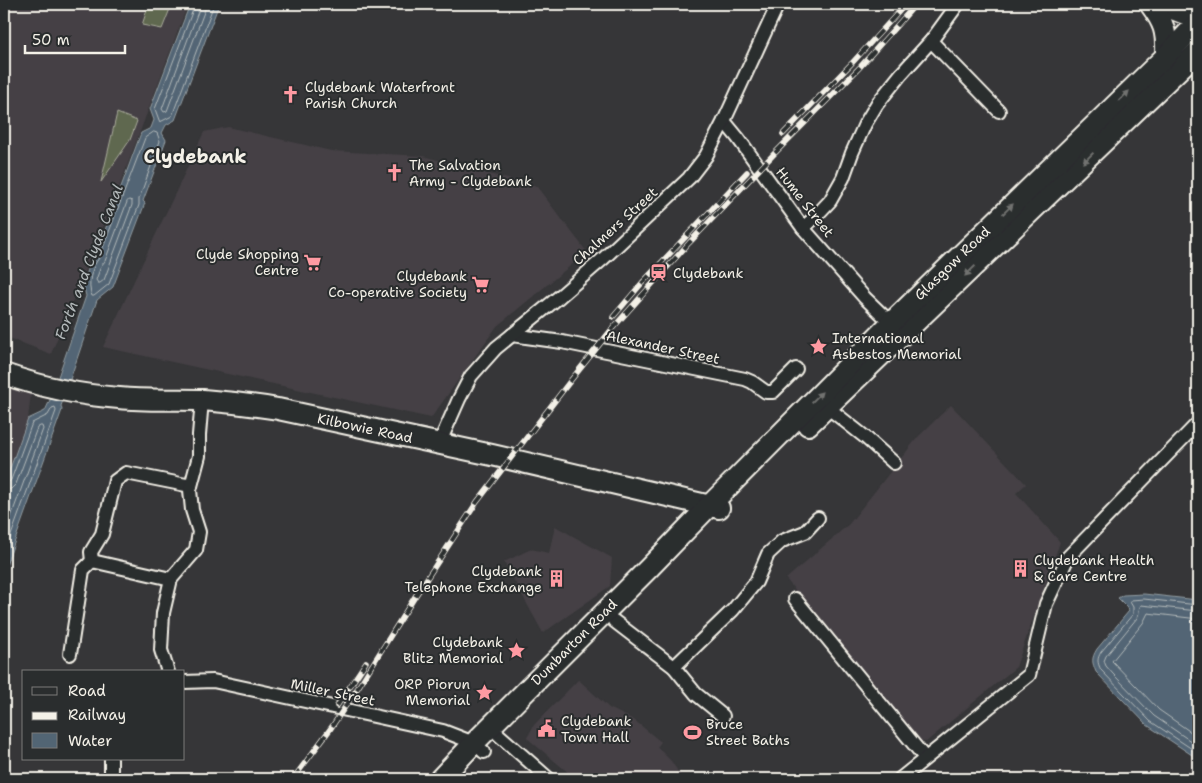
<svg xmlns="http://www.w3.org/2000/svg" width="1202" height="783" font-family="'Shantell Sans',sans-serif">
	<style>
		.built { fill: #454045 }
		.green { fill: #5f684f; stroke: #aaac9c }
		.water { fill: #526574; stroke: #939da2 }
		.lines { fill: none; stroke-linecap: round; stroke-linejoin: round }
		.shore { stroke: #b3b9ba; stroke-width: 1 }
		.street-casing { stroke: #f4f1e8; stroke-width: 16 }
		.secondary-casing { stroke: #f4f1e8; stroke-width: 21 }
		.primary-casing { stroke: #f4f1e8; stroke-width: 24 }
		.street { stroke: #2a2d2e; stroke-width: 12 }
		.secondary { stroke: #2a2d2e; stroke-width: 18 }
		.primary { stroke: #2a2d2e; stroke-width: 20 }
		.rail-casing { stroke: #f4f1e8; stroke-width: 5.5 }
		.rail { stroke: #2a2d2e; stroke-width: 4; stroke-dasharray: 11; stroke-linecap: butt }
		.oneway { fill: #71726f }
		.labels { text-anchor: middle; stroke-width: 4; stroke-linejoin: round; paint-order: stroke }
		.poi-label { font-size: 14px; fill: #f4f1e8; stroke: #2a2d2e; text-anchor: start }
		.street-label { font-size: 14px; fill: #f4f1e8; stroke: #2a2d2e }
		.water-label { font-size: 15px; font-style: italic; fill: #b3b9ba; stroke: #2a2d2e }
		.district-label { font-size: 19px; font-weight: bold; fill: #f4f1e8; stroke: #2a2d2e }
	</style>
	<rect width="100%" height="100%" fill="#363638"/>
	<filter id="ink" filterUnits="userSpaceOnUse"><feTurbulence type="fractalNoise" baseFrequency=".02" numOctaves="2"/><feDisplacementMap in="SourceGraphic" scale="10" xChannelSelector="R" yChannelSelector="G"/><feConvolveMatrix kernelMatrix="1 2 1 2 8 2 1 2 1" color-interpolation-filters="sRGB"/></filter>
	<g filter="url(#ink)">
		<!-- built -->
		<g class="built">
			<polygon points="4,4 188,4 121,182 51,354 4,336"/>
			<polygon points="228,127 331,151 423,156 537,187 587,252 497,326 431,418 103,347 204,132"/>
			<polygon points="4,374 32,384 28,419 4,485"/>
			<polygon points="951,405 1026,484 1016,493 1060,542 1016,667 926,742 917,741 786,579 849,524 918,437"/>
			<polygon points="555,526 612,558 610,586 543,633 504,562 531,549 549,553"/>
			<polygon points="578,680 580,681 609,708 634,720 661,742 657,747 671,761 683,779 576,779 527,738 534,725"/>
		</g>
		<!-- green -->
		<g class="green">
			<polygon points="149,4 172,4 162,29 142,25"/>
			<polygon points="117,113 137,121 130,140 101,182"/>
		</g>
		<!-- water -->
		<g class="water">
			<polygon points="190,4 219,4 175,120 166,125 162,133 166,140 143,201 145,203 113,287 97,300 61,406 62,410 4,571 4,485 28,419 45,411 50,400 86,296 83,284 92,258 95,257 141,133 151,128 154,120 150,109"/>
			<path d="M1144,594L1198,600V759L1147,725L1096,672C1092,662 1091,659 1097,649L1129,611L1128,608L1118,598L1123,595Z"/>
		</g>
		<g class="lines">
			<!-- shore -->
			<g class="shore">
				<polyline points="194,4 194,7 155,109 159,120 160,122 172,116 214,4"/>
				<polyline points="200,4 199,9 162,109 164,112 167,111 207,4"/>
				<path d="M154,132L157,133L160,141L139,199V205L109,284L94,296H92C87,285 91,268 99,258L145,138Z"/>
				<polygon points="129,200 132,201 132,205 104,280 100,283 98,283 96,280 101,266 105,261 127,202"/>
				<polyline points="4,484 8,483 11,480 32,423 48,415 52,408 55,407 56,411 4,555"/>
				<polyline points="4,490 11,489 16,484 37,428 40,426 42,426 43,429 4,536"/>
				<path d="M1198,605L1144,599L1131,600L1130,602L1133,607V614L1101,652C1097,659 1097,662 1101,670L1150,721L1198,753"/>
				<path d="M1198,611L1141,605C1138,608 1140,614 1137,618L1106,656L1104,661L1106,666L1113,674L1154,716L1198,746"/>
				<polyline points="1198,619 1148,613 1143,623 1112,661 1159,710 1198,737"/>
			</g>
			<defs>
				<g id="street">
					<polyline points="931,41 999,111"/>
					<polyline points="724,121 738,138 803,228 865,298 891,323"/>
					<polyline points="803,228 812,220 830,201 843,178 852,153 865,124 877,104 901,74 931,41 958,4"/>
					<polyline points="512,335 562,342 745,379 752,382 766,392 773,392 796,369"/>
					<polyline points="827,407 865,437 894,463"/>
					<polyline points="439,444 459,399 471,376 496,348 559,297 604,258 689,178 706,156 724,121 778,4"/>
					<polyline points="92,561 91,552 102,534 115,481 126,473 191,486"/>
					<polyline points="795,599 925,758"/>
					<polyline points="614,621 674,667 696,694 723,716"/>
					<polyline points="70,654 83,570 92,561 171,579"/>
					<polyline points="674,667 733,610 756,582 768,554 782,541 805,532 818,518"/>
					<polyline points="168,672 161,650 163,613 171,579 196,550 199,532 192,510 190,490 199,456 199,435 202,400"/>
					<polyline points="184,682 213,681 443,731 474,743 484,752"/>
					<polyline points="499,735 549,779"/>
					<polyline points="111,759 111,779"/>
					<polyline points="900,779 1029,675 1046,604 1068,557 1198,423"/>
				</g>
				<polyline id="secondary" points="1157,4 1198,20"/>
				<g id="primary">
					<path d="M1150,4C1164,23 1167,31 1166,56"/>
					<path d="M4,374C41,387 80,395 119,398C147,401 175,399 203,400C228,402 253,405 278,409L492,455L719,508"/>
					<polyline points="808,425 1198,51"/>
					<polyline points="440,779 474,743 649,568 709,506 891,323 1166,56 1198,22"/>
				</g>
			</defs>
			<!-- street casing -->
			<use href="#street" class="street-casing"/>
			<!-- secondary casing -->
			<use href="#secondary" class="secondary-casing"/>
			<!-- primary casing -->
			<use href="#primary" class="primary-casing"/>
			<!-- street -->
			<use href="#street" class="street"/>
			<!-- secondary -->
			<use href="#secondary" class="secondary"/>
			<!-- primary -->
			<use href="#primary" class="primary"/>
			<defs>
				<g id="rail">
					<polyline points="783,134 852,63 906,4"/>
					<polyline points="613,317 642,283 747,172"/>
					<polyline points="337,706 366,662"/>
					<polyline points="293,779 331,728 359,686 416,595 477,502 571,380 612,329 689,243 773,155 860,67 916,4"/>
				</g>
			</defs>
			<!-- rail casing -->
			<use href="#rail" class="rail-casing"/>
			<!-- rail -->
			<use href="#rail" class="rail"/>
		</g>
		<!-- one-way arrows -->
		<defs><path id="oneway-solid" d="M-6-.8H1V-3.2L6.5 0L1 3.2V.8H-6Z" transform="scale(1.25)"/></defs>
		<g class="oneway">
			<use href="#oneway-solid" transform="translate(1124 96) rotate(-44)"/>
			<use href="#oneway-solid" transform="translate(1088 158) rotate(136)"/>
			<use href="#oneway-solid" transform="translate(1008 209) rotate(-44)"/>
			<use href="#oneway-solid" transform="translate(970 271) rotate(136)"/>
			<use href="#oneway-solid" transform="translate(817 397) rotate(-45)"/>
		</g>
	</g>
	<!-- icons -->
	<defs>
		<symbol id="church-bare" viewBox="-9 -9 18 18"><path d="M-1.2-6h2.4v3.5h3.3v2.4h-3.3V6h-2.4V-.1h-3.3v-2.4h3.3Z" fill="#ff9aa2" stroke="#2a2d2e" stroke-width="2.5" paint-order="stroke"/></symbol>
		<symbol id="supermarket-bare" viewBox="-9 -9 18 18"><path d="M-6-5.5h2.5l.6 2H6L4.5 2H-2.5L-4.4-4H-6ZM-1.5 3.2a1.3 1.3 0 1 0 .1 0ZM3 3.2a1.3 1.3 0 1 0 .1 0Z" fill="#ff9aa2" stroke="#2a2d2e" stroke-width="2.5" paint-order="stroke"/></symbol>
		<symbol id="station-bare" viewBox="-9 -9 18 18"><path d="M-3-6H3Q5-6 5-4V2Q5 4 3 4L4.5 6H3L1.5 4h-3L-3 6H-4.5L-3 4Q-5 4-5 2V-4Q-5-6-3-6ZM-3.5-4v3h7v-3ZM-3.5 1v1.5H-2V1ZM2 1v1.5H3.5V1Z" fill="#ff9aa2" stroke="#2a2d2e" stroke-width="2.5" paint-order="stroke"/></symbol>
		<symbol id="sight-bare" viewBox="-9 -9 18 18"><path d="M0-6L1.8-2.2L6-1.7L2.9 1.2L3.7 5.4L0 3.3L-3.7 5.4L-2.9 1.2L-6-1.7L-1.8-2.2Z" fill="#ff9aa2" stroke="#2a2d2e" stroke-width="2.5" paint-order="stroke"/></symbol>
		<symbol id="building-bare" viewBox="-9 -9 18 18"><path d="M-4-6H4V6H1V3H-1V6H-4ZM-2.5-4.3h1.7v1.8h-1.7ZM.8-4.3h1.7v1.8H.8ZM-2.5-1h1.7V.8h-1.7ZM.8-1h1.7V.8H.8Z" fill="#ff9aa2" stroke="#2a2d2e" stroke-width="2.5" paint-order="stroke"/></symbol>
		<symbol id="civic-bare" viewBox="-9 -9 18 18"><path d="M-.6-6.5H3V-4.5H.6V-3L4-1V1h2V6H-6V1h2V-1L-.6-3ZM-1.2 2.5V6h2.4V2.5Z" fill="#ff9aa2" stroke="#2a2d2e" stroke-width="2.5" paint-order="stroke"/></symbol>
		<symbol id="stadium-bare" viewBox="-9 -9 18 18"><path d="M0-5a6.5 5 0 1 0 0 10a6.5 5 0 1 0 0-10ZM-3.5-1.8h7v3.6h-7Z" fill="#ff9aa2" stroke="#2a2d2e" stroke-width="2.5" paint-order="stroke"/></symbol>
	</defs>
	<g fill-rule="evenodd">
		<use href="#church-bare" x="278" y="82" width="25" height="25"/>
		<use href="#church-bare" x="382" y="160" width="25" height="25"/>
		<use href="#supermarket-bare" x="300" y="250" width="25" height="25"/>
		<use href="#station-bare" x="646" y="260" width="25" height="25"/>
		<use href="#supermarket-bare" x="468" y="272" width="25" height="25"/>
		<use href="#sight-bare" x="806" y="334" width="25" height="25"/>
		<use href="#building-bare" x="1008" y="556" width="25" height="25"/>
		<use href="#building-bare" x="544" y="566" width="25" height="25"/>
		<use href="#sight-bare" x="504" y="638" width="25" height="25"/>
		<use href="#sight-bare" x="472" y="680" width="25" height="25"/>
		<use href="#civic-bare" x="534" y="716" width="25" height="25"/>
		<use href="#stadium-bare" x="680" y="720" width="25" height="25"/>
	</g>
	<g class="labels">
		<!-- poi labels -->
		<g class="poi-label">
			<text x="305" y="92">Clydebank Waterfront<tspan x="305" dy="16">Parish Church</tspan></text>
			<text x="409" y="170">The Salvation<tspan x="409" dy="16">Army - Clydebank</tspan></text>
			<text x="299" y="259" text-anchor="end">Clyde Shopping<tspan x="299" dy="16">Centre</tspan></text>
			<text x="673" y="278">Clydebank</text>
			<text x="467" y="281" text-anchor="end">Clydebank<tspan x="467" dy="16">Co-operative Society</tspan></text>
			<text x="832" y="343">International<tspan x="832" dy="16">Asbestos Memorial</tspan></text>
			<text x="1034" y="565">Clydebank Health<tspan x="1034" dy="16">&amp; Care Centre</tspan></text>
			<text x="542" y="576" text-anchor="end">Clydebank<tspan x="542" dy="16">Telephone Exchange</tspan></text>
			<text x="503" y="647" text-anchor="end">Clydebank<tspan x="503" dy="16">Blitz Memorial</tspan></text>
			<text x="470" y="689" text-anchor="end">ORP Piorun<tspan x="470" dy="16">Memorial</tspan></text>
			<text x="561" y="726">Clydebank<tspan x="561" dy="16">Town Hall</tspan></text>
			<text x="706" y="729">Bruce<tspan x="706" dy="16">Street Baths</tspan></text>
		</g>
		<!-- street labels -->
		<g class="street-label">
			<text transform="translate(805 202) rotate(52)" y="5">Hume Street</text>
			<text transform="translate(615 226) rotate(-42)" y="5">Chalmers Street</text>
			<text transform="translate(952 263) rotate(-44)" y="5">Glasgow Road</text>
			<text transform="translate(663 347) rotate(12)" y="5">Alexander Street</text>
			<text transform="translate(365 428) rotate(12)" y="5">Kilbowie Road</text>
			<text transform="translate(574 642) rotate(-45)" y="5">Dumbarton Road</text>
			<text transform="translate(333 692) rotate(12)" y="5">Miller Street</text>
		</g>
		<!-- water labels -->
		<g class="water-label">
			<text transform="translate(89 262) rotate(-69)" y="5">Forth and Clyde Canal</text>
		</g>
		<!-- district labels -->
		<g class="district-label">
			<text x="195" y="163">Clydebank</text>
		</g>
	</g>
	<!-- margin -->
	<rect width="1202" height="783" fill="none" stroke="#2a2d2e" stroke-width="20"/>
	<rect x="10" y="10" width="1182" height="763" fill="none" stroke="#f4f1e8" stroke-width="2" filter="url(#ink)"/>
	<!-- legend -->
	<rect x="22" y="670" width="162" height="90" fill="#2a2d2e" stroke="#7b7b78"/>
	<rect x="32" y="687" width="25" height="8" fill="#2a2d2e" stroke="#7b7b78"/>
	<text x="68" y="696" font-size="15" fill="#f4f1e8">Road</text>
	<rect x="32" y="712" width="25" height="8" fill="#f4f1e8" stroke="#7b7b78"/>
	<text x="68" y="720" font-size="15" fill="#f4f1e8">Railway</text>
	<rect x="32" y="733" width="25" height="15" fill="#526574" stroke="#7b7b78"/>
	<text x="68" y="746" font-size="15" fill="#f4f1e8">Water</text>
	<!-- scale -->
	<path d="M25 45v8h100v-8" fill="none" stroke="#f4f1e8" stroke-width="2.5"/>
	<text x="32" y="45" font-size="15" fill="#f4f1e8" stroke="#2a2d2e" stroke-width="4" paint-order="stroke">50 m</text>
</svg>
